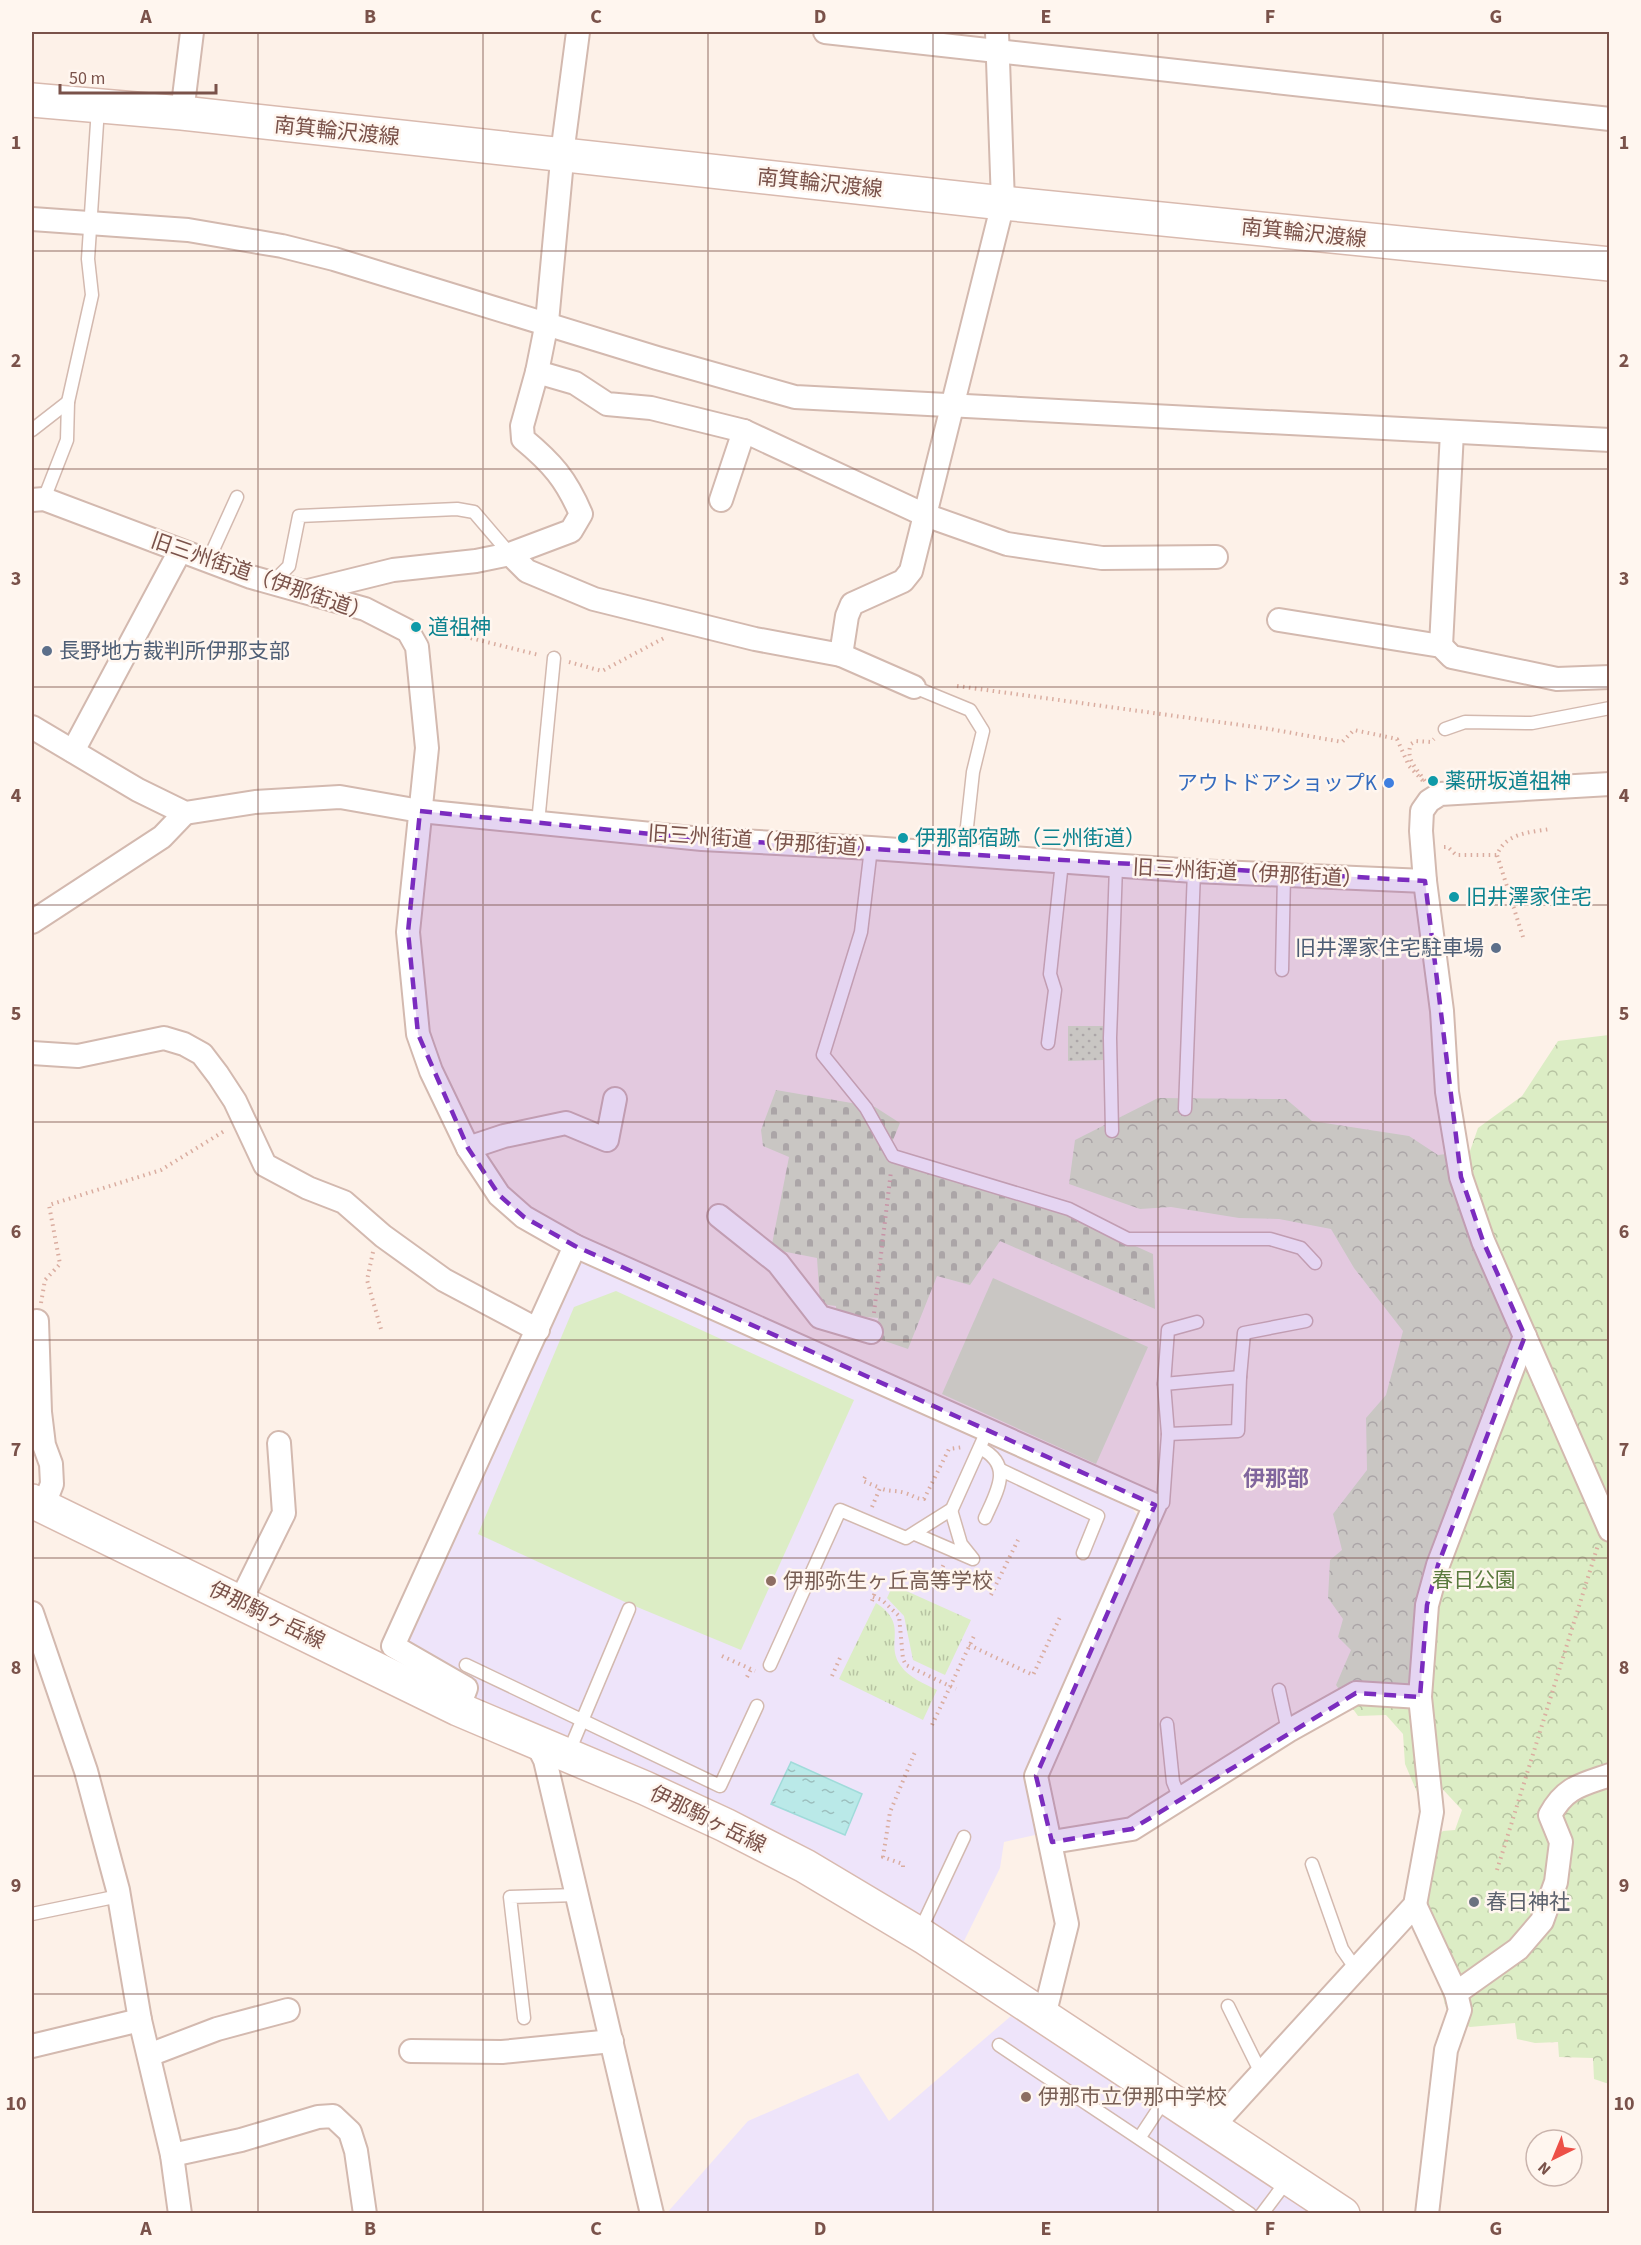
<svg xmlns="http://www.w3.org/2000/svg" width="1641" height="2245" font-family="'Source Sans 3','Noto Sans JP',sans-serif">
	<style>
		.education { fill: #eee4fa }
		.grass { fill: url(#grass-tufts) }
		.cemetery { fill: url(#cemetery-stones) }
		.park { fill: url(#park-crowns) }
		.garden { fill: url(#garden-dots) }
		.pitch { fill: #dcedc5 }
		.water { fill: url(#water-ripples); stroke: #a0dbda; stroke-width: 1.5 }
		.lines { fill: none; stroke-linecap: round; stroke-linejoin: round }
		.lane-casing { stroke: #d3b9af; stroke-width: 15 }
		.street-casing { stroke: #d3b9af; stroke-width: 26 }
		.secondary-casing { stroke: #d9baaf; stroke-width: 36 }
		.path { stroke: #daada0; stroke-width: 4; stroke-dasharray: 1.5 4.5; stroke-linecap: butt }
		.lane { stroke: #fff; stroke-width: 12 }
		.street { stroke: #fff; stroke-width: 22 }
		.secondary { stroke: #fff; stroke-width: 33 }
		.marked { fill: #7b2cbf; fill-opacity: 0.2; stroke: #7b2cbf; stroke-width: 4.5; stroke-dasharray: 12 8; stroke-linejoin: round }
		.grid { fill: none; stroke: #7a524a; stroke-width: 1.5; stroke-opacity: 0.55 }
		.culture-dot { fill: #0f9aa8; stroke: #fff6ef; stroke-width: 2 }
		.service-dot { fill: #5c6f8a; stroke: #fff6ef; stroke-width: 2 }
		.shop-dot { fill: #3f7fe0; stroke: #fff6ef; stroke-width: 2 }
		.education-dot { fill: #8d6e63; stroke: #fff6ef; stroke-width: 2 }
		.worship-dot { fill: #6b7280; stroke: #fff6ef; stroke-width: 2 }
		.labels { text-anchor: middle; stroke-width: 5; stroke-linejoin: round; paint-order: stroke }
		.street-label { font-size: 21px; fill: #7a524a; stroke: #fff6ef }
		.culture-label { font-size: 21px; fill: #0d838f; stroke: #fff6ef; text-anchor: start }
		.service-label { font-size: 21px; fill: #4e5e75; stroke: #fff6ef; text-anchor: start }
		.shop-label { font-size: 21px; fill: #366cbe; stroke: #fff6ef; text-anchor: end }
		.park-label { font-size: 21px; fill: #5a7a3e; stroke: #fff6ef }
		.education-label { font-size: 21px; fill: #785e54; stroke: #fff6ef; text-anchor: start }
		.worship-label { font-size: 21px; fill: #5b616d; stroke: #fff6ef; text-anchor: start }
		.neighbourhood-label { font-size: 22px; font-weight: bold; fill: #81669d; stroke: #fff6ef }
		.neatline { fill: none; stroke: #7a524a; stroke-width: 2 }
		.grid-label { font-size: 20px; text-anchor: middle; font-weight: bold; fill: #7a524a }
	</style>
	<defs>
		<pattern id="grass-tufts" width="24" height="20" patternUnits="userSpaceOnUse" patternTransform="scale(1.5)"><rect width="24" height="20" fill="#dcedc5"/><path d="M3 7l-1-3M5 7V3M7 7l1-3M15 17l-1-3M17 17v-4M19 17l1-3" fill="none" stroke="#b7c3a2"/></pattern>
		<pattern id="cemetery-stones" width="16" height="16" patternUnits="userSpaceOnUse" patternTransform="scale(1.5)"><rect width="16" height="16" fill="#dcedc5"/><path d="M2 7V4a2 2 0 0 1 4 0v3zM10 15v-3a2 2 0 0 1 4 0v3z" fill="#b7c3a2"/></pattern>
		<pattern id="park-crowns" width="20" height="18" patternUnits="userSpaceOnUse" patternTransform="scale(1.5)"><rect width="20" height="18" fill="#dcedc5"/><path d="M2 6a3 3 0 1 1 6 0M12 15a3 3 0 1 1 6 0" fill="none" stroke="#b7c3a2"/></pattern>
		<pattern id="garden-dots" width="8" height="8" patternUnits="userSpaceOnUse" patternTransform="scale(1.5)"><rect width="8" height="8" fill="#dcedc5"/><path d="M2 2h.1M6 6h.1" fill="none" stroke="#b7c3a2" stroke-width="1.8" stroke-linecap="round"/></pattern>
		<pattern id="water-ripples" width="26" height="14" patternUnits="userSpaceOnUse" patternTransform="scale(1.5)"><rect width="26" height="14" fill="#bae9e8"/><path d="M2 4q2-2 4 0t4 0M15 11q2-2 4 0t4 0" fill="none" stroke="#9cbfbe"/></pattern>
	</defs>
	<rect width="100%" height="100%" fill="#fdf1e8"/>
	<!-- education -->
	<g class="education">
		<polygon points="576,1260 804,1355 1123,1496 1140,1519 1034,1765 1044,1833 1004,1842 1000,1868 963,1943 805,1847 472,1696 401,1642"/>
		<polygon points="1011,2016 1311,2213 666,2214 748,2121 858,2073 889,2121"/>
	</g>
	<!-- grass -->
	<g class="grass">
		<polygon points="893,1585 971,1620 945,1675 913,1660 904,1616 887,1598"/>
		<path d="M876,1603C910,1625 884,1643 901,1666C908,1677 925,1684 937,1690L923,1720L839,1679Z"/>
	</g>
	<!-- cemetery -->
	<polygon class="cemetery" points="776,1090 875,1107 900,1123 886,1157 1071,1217 1153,1254 1155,1309 1000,1241 970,1285 937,1276 908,1349 879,1339 878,1318 836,1314 836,1306 820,1304 817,1258 771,1249 789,1157 763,1146 761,1130"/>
	<!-- park -->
	<polygon class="park" points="1609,1035 1609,2084 1594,2079 1593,2058 1559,2057 1558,2042 1535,2043 1517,2039 1515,2023 1470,2027 1449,2018 1438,1980 1412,1920 1418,1852 1443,1831 1455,1830 1462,1810 1436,1782 1417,1792 1405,1764 1403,1734 1386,1715 1358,1716 1336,1685 1351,1650 1338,1637 1343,1619 1328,1598 1330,1560 1342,1550 1333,1514 1367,1470 1366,1418 1386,1395 1403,1331 1354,1268 1331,1229 1279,1219 1239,1218 1171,1207 1140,1209 1069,1184 1075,1140 1158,1098 1286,1099 1312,1121 1409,1136 1438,1155 1470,1151 1478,1128 1522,1096 1558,1041"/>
	<!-- garden -->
	<polygon class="garden" points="1068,1026 1105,1026 1105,1060 1068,1061"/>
	<!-- pitch -->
	<g class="pitch">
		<polygon points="993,1278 1148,1347 1096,1464 942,1394"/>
		<polygon points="616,1291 854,1400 741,1650 625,1602 478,1534 574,1307"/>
	</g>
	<!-- water -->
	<polygon class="water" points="791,1762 862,1794 845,1835 771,1804"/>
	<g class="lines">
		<defs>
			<g id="lane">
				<polyline points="32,430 68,402"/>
				<polyline points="44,499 67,440 68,402 92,295 88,259 98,108"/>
				<polyline points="208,561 237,497"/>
				<polyline points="274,581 289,566 299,516 457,509 474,512 510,554"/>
				<polyline points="914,687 970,710 983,731 973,772 964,854"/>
				<polyline points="1445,729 1465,722 1532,723 1610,708"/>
				<polyline points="538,823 554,658"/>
				<polyline points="871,848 861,932 823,1055 866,1108 893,1156 1069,1209 1128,1239 1270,1239 1301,1248 1315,1263"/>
				<polyline points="1282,970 1284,875"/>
				<polyline points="1048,1043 1055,990 1050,974 1062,862"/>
				<polyline points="1185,1109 1194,871"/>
				<polyline points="1112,1131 1110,1038 1116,866"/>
				<polyline points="1240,1377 1244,1333 1306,1321"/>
				<polyline points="1164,1384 1240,1377 1238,1431 1168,1434"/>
				<path d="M980,1448C1014,1465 997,1491 985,1518"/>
				<polyline points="1001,1470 1098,1516 1083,1553"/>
				<polyline points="1163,1503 1168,1434 1164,1384 1168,1330 1197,1322"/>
				<polyline points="915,1534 973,1559 961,1544 951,1510"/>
				<polyline points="466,1665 720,1786 757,1706"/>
				<polyline points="770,1665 840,1510 906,1538 952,1509 987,1431"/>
				<polyline points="1279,1690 1288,1731"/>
				<polyline points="1167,1724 1173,1782 1180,1799"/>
				<polyline points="568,1754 629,1609"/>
				<polyline points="1312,1864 1342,1949 1356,1969"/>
				<polyline points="32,1914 119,1896"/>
				<polyline points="919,1933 964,1837"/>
				<polyline points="1228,2006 1261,2073"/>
				<polyline points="524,2018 510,1897 577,1895"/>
				<path d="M999,2045C1082,2101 1167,2156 1250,2214"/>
				<polyline points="1140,2137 1165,2099"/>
				<polyline points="1262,2214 1289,2178"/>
			</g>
			<g id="street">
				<polyline points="825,32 1610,119"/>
				<polyline points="182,113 192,32"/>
				<polyline points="32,219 188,230 282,246 334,259 657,358 795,397 1610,440"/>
				<polyline points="537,372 575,383 607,404 651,408 744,431"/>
				<polyline points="32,500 44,499 251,577 365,609 408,631 417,647 427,748 408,932 418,1034 431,1071 468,1148 499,1195 524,1217 575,1246 1155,1505 1036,1776 1067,1924 1044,2016"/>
				<polyline points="721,500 744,431 925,515 1007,544 1102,558 1216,557"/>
				<path d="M510,554L571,531L581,514C566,479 552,463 523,439L522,426L537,372L547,322L564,139L578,32"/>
				<polyline points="308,591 393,570 476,561 510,554 527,571 594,599 755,639 841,655 847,616 852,604 903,581 911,571 1003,203 997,32"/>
				<polyline points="1279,620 1441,646 1452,657 1557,679 1610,677"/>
				<polyline points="1441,646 1452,432"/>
				<polyline points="841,655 914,687"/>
				<polyline points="32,727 138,790 185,813 255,802 340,797 420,811 702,839 871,848 1194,871 1425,881"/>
				<polyline points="73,751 180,551"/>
				<polyline points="1610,784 1440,794 1429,801 1422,811 1421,831 1425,881 1442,1011 1447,1092 1461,1177 1483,1241 1610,1530"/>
				<polyline points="32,922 162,837 185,813"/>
				<polyline points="32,1053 78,1056 164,1038 184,1044 202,1054 218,1075 235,1101 265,1165 308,1188 344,1202 383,1236 444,1280 538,1330"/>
				<polyline points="468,1148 504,1136 566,1123 607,1140 615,1099"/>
				<polyline points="719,1216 778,1263 820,1317 871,1332"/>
				<polyline points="37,1321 40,1412 44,1445 51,1464 52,1484 43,1507"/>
				<polyline points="240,1602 284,1513 279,1443"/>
				<polyline points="32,1613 86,1771 118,1890 140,2020 172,2155 180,2214"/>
				<polyline points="458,1709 466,1688 393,1646 575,1246"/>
				<polyline points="536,1742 545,1760 652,2214"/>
				<polyline points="1052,1842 1132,1829 1288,1731 1356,1693 1420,1697"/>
				<polyline points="1415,1905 1456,1993 1460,2010 1446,2050 1427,2214"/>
				<path d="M1456,1993L1518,1949L1542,1921L1556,1882L1561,1842L1550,1815C1565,1787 1581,1785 1610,1775"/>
				<polyline points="32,2046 140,2020"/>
				<polyline points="411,2051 502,2052 612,2041"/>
				<polyline points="149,2055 217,2029 288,2010"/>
				<polyline points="1213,2126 1415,1905 1432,1812 1420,1697 1427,1605 1438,1565 1525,1336"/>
				<polyline points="172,2155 241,2140 318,2117 333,2116 350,2132 356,2151 365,2214"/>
			</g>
			<g id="secondary">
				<polyline points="32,100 182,113 1003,203 1610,264"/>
				<polyline points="32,1501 458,1709 645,1788 725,1825 805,1866 924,1937 1343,2214"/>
			</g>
		</defs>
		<!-- lane casing -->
		<use href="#lane" class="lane-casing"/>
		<!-- street casing -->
		<use href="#street" class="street-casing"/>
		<!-- secondary casing -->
		<use href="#secondary" class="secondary-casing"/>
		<!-- path -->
		<g class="path">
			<polyline points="430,628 539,655"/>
			<polyline points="569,662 602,671 664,638"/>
			<polyline points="957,686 1270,729 1342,742 1354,730 1397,739 1409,766 1423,781"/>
			<path d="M1425,781C1417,769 1405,759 1411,744L1416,741L1431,742L1434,739"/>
			<polyline points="1444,847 1448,847 1456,855 1497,855"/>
			<path d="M1523,937L1497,855C1505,833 1531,832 1550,829"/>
			<polyline points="373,1252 367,1280 381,1329"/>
			<polyline points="41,1303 45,1280 60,1264 49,1205 161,1170 226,1130"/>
			<polyline points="874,1313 891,1171"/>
			<polyline points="865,1477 863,1481 880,1488"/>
			<path d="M872,1507L880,1488C889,1492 897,1490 905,1493C913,1495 915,1499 924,1499L949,1449L963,1447"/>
			<polyline points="940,1572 944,1564"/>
			<polyline points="991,1595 1018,1540"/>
			<polyline points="873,1597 882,1600 899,1616 903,1659 906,1665 956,1689"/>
			<polyline points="872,1601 875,1592"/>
			<polyline points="969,1645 1033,1675 1061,1615"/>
			<polyline points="722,1656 755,1671"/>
			<polyline points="832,1676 840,1658"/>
			<polyline points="747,1677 751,1669"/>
			<polyline points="932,1725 974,1636"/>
			<polyline points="903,1867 903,1864 883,1857 890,1812 915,1752"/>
			<polyline points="1497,1870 1598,1545"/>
		</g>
		<!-- lane -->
		<use href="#lane" class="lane"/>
		<!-- street -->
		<use href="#street" class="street"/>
		<!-- secondary -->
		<use href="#secondary" class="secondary"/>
	</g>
	<!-- marked area -->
	<path class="marked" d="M420,811L702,839L1425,881L1461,1177L1483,1241L1525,1336L1438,1565L1427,1605L1420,1697L1356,1693L1132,1829L1052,1842L1036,1776L1155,1505L575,1246L524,1217L499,1195L468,1148L418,1034L408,932Z"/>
	<!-- grid -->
	<path class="grid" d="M258,32V2214M483,32V2214M708,32V2214M933,32V2214M1158,32V2214M1383,32V2214M32,251H1610M32,469H1610M32,687H1610M32,905H1610M32,1122H1610M32,1340H1610M32,1558H1610M32,1776H1610M32,1994H1610"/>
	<!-- markers -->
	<g class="culture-dot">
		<circle cx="416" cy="627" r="6"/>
		<circle cx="1433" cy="781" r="6"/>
		<circle cx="903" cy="838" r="6"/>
		<circle cx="1454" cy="897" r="6"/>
	</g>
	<g class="service-dot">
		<circle cx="47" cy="651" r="6"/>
		<circle cx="1496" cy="948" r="6"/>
	</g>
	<circle class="shop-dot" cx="1389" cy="783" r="6"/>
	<g class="education-dot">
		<circle cx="771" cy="1581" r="6"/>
		<circle cx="1026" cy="2097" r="6"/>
	</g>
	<circle class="worship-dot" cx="1474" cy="1902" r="6"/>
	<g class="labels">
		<!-- street labels -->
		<g class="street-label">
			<text transform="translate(337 131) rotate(6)" y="7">南箕輪沢渡線</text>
			<text transform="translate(820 183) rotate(6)" y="7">南箕輪沢渡線</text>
			<text transform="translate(1304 233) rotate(6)" y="7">南箕輪沢渡線</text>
			<text transform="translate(261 577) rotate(19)" y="7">旧三州街道（伊那街道）</text>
			<text transform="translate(763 841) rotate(4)" y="7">旧三州街道（伊那街道）</text>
			<text transform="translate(1248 873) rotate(3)" y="7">旧三州街道（伊那街道）</text>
			<text transform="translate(267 1615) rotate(26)" y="7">伊那駒ヶ岳線</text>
			<text transform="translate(708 1819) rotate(26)" y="7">伊那駒ヶ岳線</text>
		</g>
		<!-- culture labels -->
		<g class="culture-label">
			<text x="428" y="634">道祖神</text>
			<text x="1445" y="788">薬研坂道祖神</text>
			<text x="915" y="845">伊那部宿跡（三州街道）</text>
			<text x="1466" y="904">旧井澤家住宅</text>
		</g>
		<!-- service labels -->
		<g class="service-label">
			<text x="59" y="658">長野地方裁判所伊那支部</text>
			<text x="1484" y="955" text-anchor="end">旧井澤家住宅駐車場</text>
		</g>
		<!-- shop labels -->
		<g class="shop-label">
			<text x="1377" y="790">アウトドアショップK</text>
		</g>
		<!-- park labels -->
		<g class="park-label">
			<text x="1474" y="1587">春日公園</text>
		</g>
		<!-- education labels -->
		<g class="education-label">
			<text x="783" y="1588">伊那弥生ヶ丘高等学校</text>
			<text x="1038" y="2104">伊那市立伊那中学校</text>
		</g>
		<!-- worship labels -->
		<g class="worship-label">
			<text x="1486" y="1909">春日神社</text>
		</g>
		<!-- neighbourhood labels -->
		<g class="neighbourhood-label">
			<text x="1276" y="1486">伊那部</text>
		</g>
	</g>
	<!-- border -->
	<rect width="1641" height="2245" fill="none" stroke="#fff6ef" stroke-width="66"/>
	<!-- north arrow -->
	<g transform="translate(1554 2158) rotate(223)"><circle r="28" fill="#fff6ef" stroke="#cab4ad" stroke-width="1.5"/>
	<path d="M0-4.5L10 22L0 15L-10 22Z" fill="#ed5047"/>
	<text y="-9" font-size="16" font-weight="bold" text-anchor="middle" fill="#7a524a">N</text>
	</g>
	<!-- scale -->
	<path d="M60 84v9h156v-9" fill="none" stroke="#7a524a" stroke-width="3"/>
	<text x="69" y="84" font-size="18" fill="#7a524a" stroke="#fff6ef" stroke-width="4.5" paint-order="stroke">50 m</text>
	<rect x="33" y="33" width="1575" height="2179" class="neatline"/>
	<g class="grid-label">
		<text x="146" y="23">A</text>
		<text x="370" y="23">B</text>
		<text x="596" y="23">C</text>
		<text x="820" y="23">D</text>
		<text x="1046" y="23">E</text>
		<text x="1270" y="23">F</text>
		<text x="1496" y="23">G</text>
		<text x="16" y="149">1</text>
		<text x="1624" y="149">1</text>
		<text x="16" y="367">2</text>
		<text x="1624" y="367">2</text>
		<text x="16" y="585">3</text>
		<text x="1624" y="585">3</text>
		<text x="16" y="802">4</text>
		<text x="1624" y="802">4</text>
		<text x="16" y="1020">5</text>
		<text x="1624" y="1020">5</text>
		<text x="16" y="1238">6</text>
		<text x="1624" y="1238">6</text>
		<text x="16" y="1456">7</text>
		<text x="1624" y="1456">7</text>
		<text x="16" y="1674">8</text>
		<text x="1624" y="1674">8</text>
		<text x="16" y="1892">9</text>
		<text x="1624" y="1892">9</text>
		<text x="16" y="2110">10</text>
		<text x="1624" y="2110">10</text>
		<text x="146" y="2235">A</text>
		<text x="370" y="2235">B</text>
		<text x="596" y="2235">C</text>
		<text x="820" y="2235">D</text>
		<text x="1046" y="2235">E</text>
		<text x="1270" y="2235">F</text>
		<text x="1496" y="2235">G</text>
	</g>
</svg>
